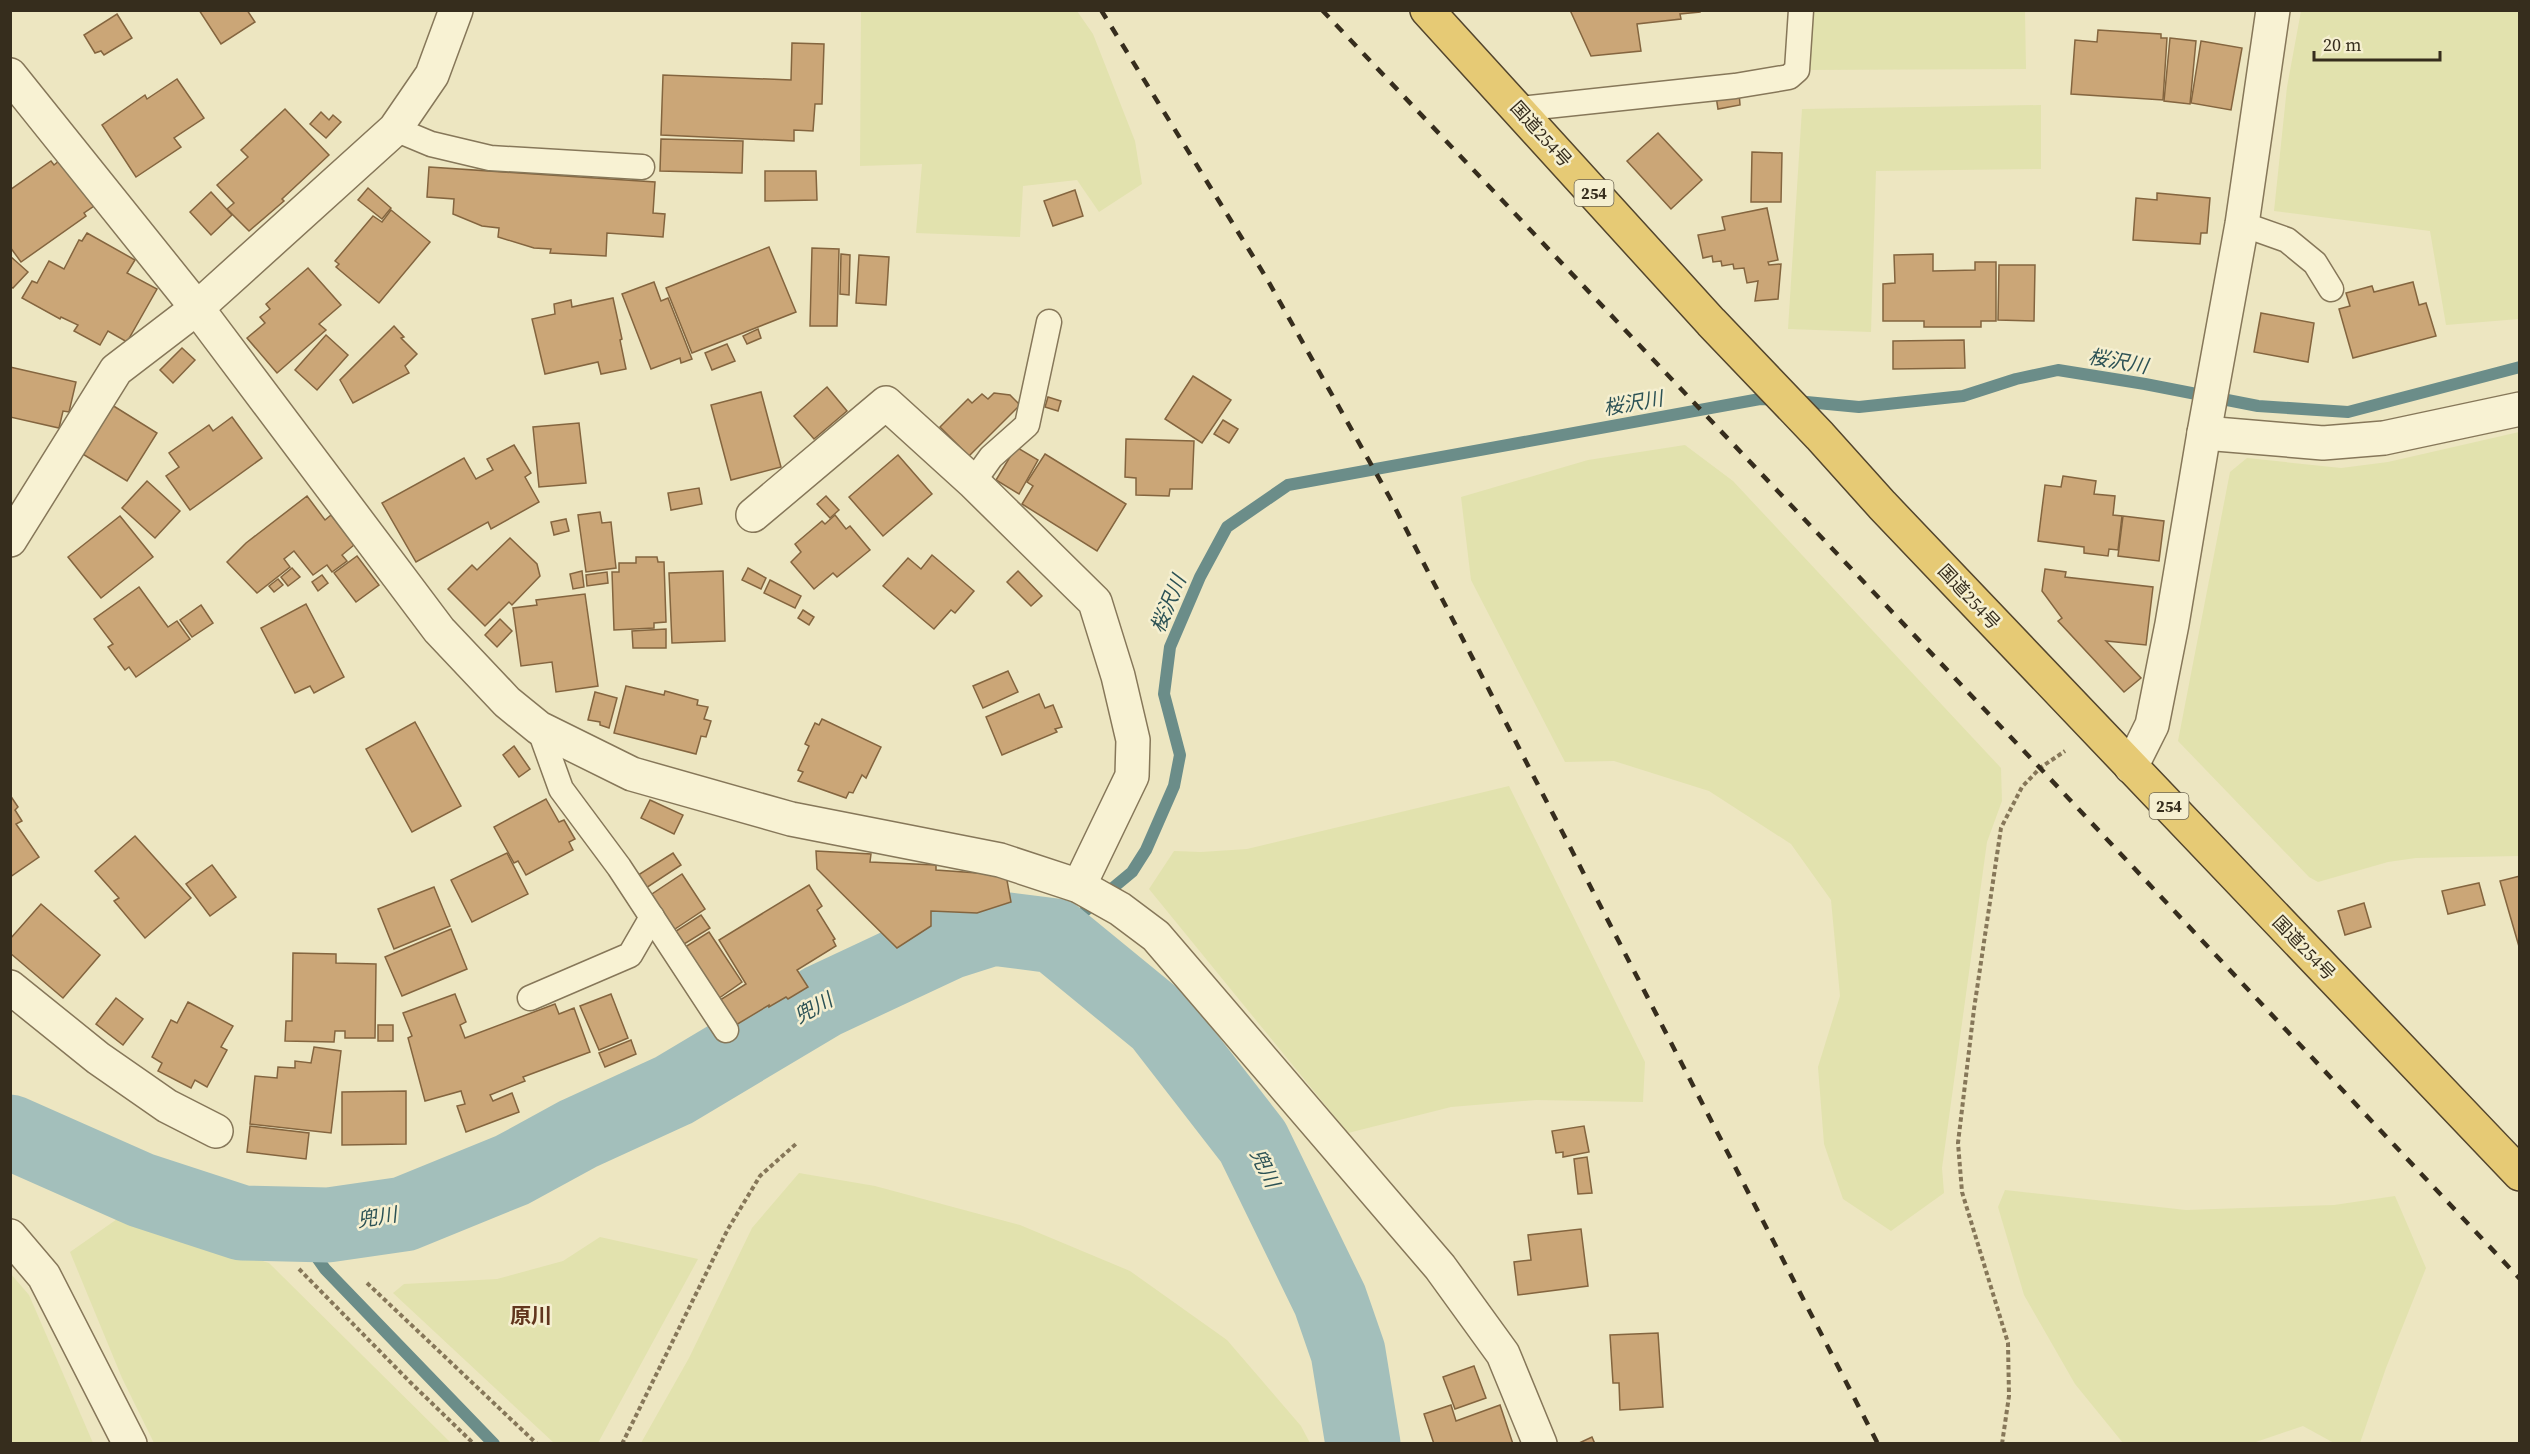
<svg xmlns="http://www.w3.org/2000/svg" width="2530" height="1454" font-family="'Source Serif 4','Noto Sans JP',serif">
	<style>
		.farmland { fill: #e2e2ae }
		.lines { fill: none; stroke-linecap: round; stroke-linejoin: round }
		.stream { stroke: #6b8d89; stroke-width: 12 }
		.river { stroke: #a3bfbb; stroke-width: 75 }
		.building { fill: #cba677; stroke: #84653f; stroke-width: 1.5 }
		.service-casing { stroke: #867759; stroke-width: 27 }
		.minor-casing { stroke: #867759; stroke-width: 36 }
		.trunk-casing { stroke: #53452d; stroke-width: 36 }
		.path { stroke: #867759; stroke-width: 4; stroke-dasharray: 4.5 3; stroke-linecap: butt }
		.service { stroke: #f8f2d3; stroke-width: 24 }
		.minor { stroke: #f8f2d3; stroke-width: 33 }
		.trunk { stroke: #e6ca75; stroke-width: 33 }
		.rail { stroke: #362d1d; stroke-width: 4.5; stroke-dasharray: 10 10; stroke-linecap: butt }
		.labels { text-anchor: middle; stroke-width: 5; stroke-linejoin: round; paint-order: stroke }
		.shield { fill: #f5efd0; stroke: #6f6753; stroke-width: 1.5 }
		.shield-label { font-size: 16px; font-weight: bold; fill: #362d1d }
		.street-label { font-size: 18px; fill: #362d1d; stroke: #f5efd0 }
		.water-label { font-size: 20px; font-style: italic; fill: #2c5255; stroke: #f5efd0 }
		.quarter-label { font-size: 21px; font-weight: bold; fill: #61351d; stroke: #f5efd0 }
	</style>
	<rect width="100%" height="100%" fill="#ede6c1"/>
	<!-- farmland -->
	<g class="farmland">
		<polygon points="854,11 1077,11 1093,34 1135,141 1142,184 1099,212 1077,180 1023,186 1020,237 916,233 922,164 860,166 861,12"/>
		<polygon points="1807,11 2025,11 2026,69 1803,70"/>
		<polygon points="2301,11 2519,11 2519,319 2446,325 2430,231 2274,211 2287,87"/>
		<polygon points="2041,105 2041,169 1876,171 1871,332 1788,329 1802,109"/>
		<polygon points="2519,432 2519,856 2416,858 2388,862 2318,882 2309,877 2178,741 2230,472 2247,458 2341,468 2388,462"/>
		<polygon points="1685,445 1733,481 2001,768 2002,801 1987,842 1942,1168 1944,1193 1891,1231 1843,1199 1824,1144 1818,1067 1840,996 1831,900 1791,844 1709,791 1614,761 1565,762 1471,580 1461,497 1588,460"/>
		<polygon points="1509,786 1645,1062 1643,1102 1536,1100 1451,1107 1348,1133 1149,889 1174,851 1201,852 1247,849"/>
		<polygon points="799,1173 875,1186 1020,1225 1130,1271 1227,1340 1301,1426 1310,1443 641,1443 689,1358 752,1228"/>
		<polygon points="2005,1190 2186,1210 2334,1205 2395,1196 2426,1268 2386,1368 2360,1443 2334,1443 2303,1426 2253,1443 2123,1443 2075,1384 2024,1295 1998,1207"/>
		<polygon points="120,1217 269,1263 451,1443 154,1443 122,1378 70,1252"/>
		<polygon points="600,1237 698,1259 598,1443 554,1443 393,1293 404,1284 497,1279 563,1261"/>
		<polygon points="10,1273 29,1295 93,1443 11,1443"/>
	</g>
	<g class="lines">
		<!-- stream -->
		<g class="stream">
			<polyline points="1796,401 1859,407 1963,396 2016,379 2058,370 2145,384 2258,406 2348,412 2520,367"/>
			<polyline points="1055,936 1132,872 1146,850 1174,786 1180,755 1164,694 1170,647 1200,577 1227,527 1288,485 1760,399 1779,400"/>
			<polyline points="293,1224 325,1269 494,1444"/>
		</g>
		<!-- river -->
		<polyline class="river" points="10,1132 141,1190 242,1223 328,1225 404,1214 512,1170 578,1134 674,1090 823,1001 949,942 993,928 1055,936 1160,1022 1253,1142 1330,1300 1348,1352 1363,1444"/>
	</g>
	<!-- building -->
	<g class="building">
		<polygon points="199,10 247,10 255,22 221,44"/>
		<polygon points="1570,10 1700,10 1700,12 1680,14 1681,19 1637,24 1641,51 1591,56"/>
		<polygon points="117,14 132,38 104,55 101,51 95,53 84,35"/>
		<polygon points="2098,30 2161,34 2161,38 2167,38 2163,100 2071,94 2075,40 2097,42"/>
		<polygon points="2170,38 2196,41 2190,104 2164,101"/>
		<polygon points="2201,41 2242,48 2231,110 2191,103"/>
		<polygon points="792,43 824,44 822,104 815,104 813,131 794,130 794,141 661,135 663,75 791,80"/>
		<polygon points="177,79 204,118 174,138 181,147 136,177 102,125 145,95 147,99"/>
		<polygon points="1739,92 1740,105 1718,109 1716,96"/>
		<polygon points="285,109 329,155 282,199 284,201 249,231 227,209 234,203 217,185 248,157 241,150"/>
		<polygon points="321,112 329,120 333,115 341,122 326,138 310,124"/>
		<polygon points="1658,133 1702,180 1671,209 1627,161"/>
		<polygon points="661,139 743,141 742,173 660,171"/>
		<polygon points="1752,152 1782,153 1781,202 1751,202"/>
		<polygon points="60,160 94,206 84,213 86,216 21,262 10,247 10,190 51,161 54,165"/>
		<polygon points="429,167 655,182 653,213 665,214 663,237 607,233 606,256 550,253 551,249 534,248 498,237 499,228 482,226 453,214 454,199 427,197"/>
		<polygon points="765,171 816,171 817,200 765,201"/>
		<polygon points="368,188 391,208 382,219 358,200"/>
		<polygon points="1075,190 1083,216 1053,226 1044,201"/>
		<polygon points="211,192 232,215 211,235 190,212"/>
		<polygon points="2157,193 2210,198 2207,233 2201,233 2200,244 2133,240 2136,198 2157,200"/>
		<polygon points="1767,208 1778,260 1768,262 1769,265 1781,264 1778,299 1755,301 1758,281 1747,283 1744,268 1734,269 1733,264 1722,266 1721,261 1713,262 1712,256 1703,258 1698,235 1725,230 1722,217"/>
		<polygon points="391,210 430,242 379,303 336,267 339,264 335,261 373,216 382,222"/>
		<polygon points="87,233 135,260 127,273 157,289 127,342 108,331 100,345 74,331 78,325 61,317 60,319 22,298 32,281 37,283 49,261 64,269 79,240 82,241"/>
		<polygon points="769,247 796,312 692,353 666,288"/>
		<polygon points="812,248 839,249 837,326 810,326"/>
		<polygon points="841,254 850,255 849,295 840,294"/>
		<polygon points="1933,254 1933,271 1975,270 1975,262 1996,262 1996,321 1981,321 1981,327 1924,327 1924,321 1883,321 1883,284 1895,283 1894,255"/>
		<polygon points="859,255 889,257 886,305 856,303"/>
		<polygon points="10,256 28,272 13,288 10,286"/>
		<polygon points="1999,265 2035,265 2034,321 1998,320"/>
		<polygon points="308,268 341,305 319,324 326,330 277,373 247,338 265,323 260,317 270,309 266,304"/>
		<polygon points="654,282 661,301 668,298 692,359 681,363 680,358 651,369 622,294"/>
		<polygon points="2413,282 2419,305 2426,303 2436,336 2353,358 2339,309 2350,306 2346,293 2372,286 2374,292"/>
		<polygon points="613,298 622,339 620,340 626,369 601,374 598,362 545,374 532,319 555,314 554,304 571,300 572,307"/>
		<polygon points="2261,313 2314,323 2308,362 2254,352"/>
		<polygon points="394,326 404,337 401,338 417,354 405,366 409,373 353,403 340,380"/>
		<polygon points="758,329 761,338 747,344 743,336"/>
		<polygon points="326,335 348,355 317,390 295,370"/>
		<polygon points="1964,340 1965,368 1893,369 1893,341"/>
		<polygon points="727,344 735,361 712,370 705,353"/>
		<polygon points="182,348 195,360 173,383 160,370"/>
		<polygon points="10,367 76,382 69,412 63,411 59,428 10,417"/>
		<polygon points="1193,376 1231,400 1202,443 1165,419"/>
		<polygon points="827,387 847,411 814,439 794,416"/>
		<polygon points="761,392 781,467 731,480 711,405"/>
		<polygon points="994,393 1010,395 1020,405 969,456 940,427 968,399 972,403 982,394 988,399"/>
		<polygon points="1048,397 1061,401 1058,411 1045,407"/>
		<polygon points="112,405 157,433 127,481 81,453"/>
		<polygon points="232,417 262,458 190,510 166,476 179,467 169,453 209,425 213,431"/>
		<polygon points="1223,420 1238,429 1229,443 1214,434"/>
		<polygon points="579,423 586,483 539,487 533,427"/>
		<polygon points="1126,439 1194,441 1192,489 1170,489 1169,496 1136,495 1136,478 1125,477"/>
		<polygon points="514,445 531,473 525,477 539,502 491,529 488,522 416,562 382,503 464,458 476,479 493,470 487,459"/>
		<polygon points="1016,447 1038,460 1019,494 996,480"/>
		<polygon points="1045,454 1126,504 1097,551 1022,504 1033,486 1027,482"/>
		<polygon points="898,455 932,494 883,536 849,497"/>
		<polygon points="2063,476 2096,481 2094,494 2115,496 2113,515 2122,516 2118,550 2109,549 2108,556 2084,553 2084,547 2038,541 2045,485 2061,487"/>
		<polygon points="147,481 180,511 155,538 122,508"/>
		<polygon points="699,488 702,504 671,510 668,493"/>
		<polygon points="307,496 325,520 331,515 354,545 342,555 347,561 332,572 327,565 313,575 294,551 284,559 290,567 257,593 227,562 246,543"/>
		<polygon points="826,496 839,510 830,518 817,504"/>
		<polygon points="600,512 602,523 611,522 616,568 586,572 578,515"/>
		<polygon points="835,515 846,529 850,526 870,550 837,577 833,573 814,589 791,562 801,552 795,544 822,521 825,524"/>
		<polygon points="120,516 153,557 101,598 68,557"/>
		<polygon points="2123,516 2164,521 2159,561 2118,556"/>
		<polygon points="566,519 569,531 554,535 551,522"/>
		<polygon points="510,538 537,564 540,576 512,605 509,602 485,626 448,589 472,565 477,570"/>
		<polygon points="932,555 974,591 955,613 951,610 934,629 883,586 908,558 921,569"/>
		<polygon points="357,556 379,585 356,602 334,573"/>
		<polygon points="636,557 657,557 658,562 664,562 666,622 654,623 654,628 614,630 612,572 619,572 619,563 636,563"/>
		<polygon points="292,568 300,577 288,586 281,577"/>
		<polygon points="748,568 766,578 761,589 742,580"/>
		<polygon points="2045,569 2066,572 2065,577 2153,587 2146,645 2106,641 2141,678 2124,692 2058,621 2062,618 2042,591"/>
		<polygon points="582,571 584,587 573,589 570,574"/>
		<polygon points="723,571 725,641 672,643 669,573"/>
		<polygon points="1018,571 1042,596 1031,606 1007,582"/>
		<polygon points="607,572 608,583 587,586 586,575"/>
		<polygon points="322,575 328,583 318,591 312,582"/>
		<polygon points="278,579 283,585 274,592 269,586"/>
		<polygon points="770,580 801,596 795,608 764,593"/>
		<polygon points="139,587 168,627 177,621 190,639 136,677 129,667 125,670 108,647 113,644 94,619"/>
		<polygon points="585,594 598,686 556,692 552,662 521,666 513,608 537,605 536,600"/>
		<polygon points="306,604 344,677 314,693 310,686 295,693 261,628"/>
		<polygon points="201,605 213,623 192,637 180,620"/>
		<polygon points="803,610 814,617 809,625 798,618"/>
		<polygon points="500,619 512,631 497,647 485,635"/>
		<polygon points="666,629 666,648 633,648 632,631"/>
		<polygon points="1008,671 1018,692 983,708 973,686"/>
		<polygon points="626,686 664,695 665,691 698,700 697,705 708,707 704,719 711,721 706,737 701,736 696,754 614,733"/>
		<polygon points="595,692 617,698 609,728 600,725 600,722 588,720"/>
		<polygon points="1039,694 1045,708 1053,705 1062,727 1055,729 1057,732 1002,755 986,717"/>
		<polygon points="822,719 881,747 866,778 862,775 853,793 849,792 846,798 798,781 803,772 798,770 809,746 805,744 815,723 819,725"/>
		<polygon points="415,722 461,806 412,832 366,749"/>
		<polygon points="514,746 530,769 519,777 503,755"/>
		<polygon points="10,795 18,807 15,810 22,821 16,824 39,857 10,877"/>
		<polygon points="546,799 559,822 564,820 575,839 569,842 573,850 526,875 518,861 514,863 494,827"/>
		<polygon points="650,800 683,815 674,834 641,818"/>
		<polygon points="135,836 191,898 145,938 114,901 119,898 95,871"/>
		<polygon points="816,851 871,854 870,862 936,865 936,870 1006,875 1011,902 977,913 931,911 931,926 897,948 817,869"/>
		<polygon points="507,853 528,894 472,922 451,880"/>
		<polygon points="673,853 681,865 643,890 635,877"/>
		<polygon points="212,865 236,897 210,916 186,884"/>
		<polygon points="682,874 705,909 669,933 646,898"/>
		<polygon points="2520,876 2520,950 2500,881"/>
		<polygon points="2479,883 2485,905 2448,914 2442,891"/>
		<polygon points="809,885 822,906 817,910 835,939 833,940 836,946 797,970 808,987 788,999 786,997 769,1007 769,1005 736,1025 720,1000 746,984 719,940"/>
		<polygon points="434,887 450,926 394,949 378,909"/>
		<polygon points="2364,903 2371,927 2345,935 2338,911"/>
		<polygon points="41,904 100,955 63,998 10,953 10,939"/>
		<polygon points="701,915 710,928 681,946 673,933"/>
		<polygon points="451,929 467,969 402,996 385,957"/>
		<polygon points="709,932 742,982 715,1001 682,949"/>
		<polygon points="293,953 336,954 336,963 376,964 375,1038 345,1038 345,1031 335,1031 334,1042 285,1041 286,1021 292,1021"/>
		<polygon points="455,994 466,1022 460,1025 465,1038 555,1004 559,1014 574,1008 590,1052 523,1077 525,1081 490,1095 493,1101 512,1093 519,1112 466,1132 457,1106 465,1104 461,1091 425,1101 408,1038 412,1036 403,1013"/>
		<polygon points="611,994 628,1038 599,1050 580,1006"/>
		<polygon points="116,998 143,1019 123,1045 96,1024"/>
		<polygon points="188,1002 233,1026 221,1047 227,1050 207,1087 195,1080 191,1088 158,1071 162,1063 152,1057 171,1020 177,1023"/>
		<rect x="378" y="1025" width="15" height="16"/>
		<polygon points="631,1040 636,1054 605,1067 599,1053"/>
		<polygon points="314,1047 341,1051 331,1133 250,1124 255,1076 277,1078 278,1067 295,1068 295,1061 311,1063"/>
		<polygon points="406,1091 406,1144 342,1145 342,1092"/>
		<polygon points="250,1126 309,1133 306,1159 247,1152"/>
		<polygon points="1584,1126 1589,1152 1563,1157 1563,1152 1556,1153 1552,1131"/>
		<polygon points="1587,1157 1592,1193 1578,1194 1574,1159"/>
		<polygon points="1581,1229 1588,1286 1518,1295 1514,1262 1531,1260 1528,1235"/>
		<polygon points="1658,1333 1663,1407 1620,1410 1619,1383 1613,1383 1610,1335"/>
		<polygon points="1474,1366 1486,1398 1455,1409 1443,1377"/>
		<polygon points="1451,1405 1456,1421 1500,1405 1513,1444 1434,1444 1424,1414"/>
		<polygon points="1592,1437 1595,1444 1577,1444"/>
	</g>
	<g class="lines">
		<defs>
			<g id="service">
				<polyline points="1519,109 1735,86 1789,77 1797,70 1801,10"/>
				<polyline points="395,129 431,144 490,158 642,167"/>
				<polyline points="2242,224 2287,240 2315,263 2331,289"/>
				<polyline points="973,482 991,457 1027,425 1049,322"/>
				<polyline points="539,728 561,789 619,867 726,1030"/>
				<polyline points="530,998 630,955 652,917"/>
			</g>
			<g id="minor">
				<polyline points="10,75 197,308 439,630 507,702 539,728 632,774 791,819 1000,860 1079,886 1120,909 1156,936 1440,1267 1503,1354 1540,1444"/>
				<polyline points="2204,433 2323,443 2384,438 2520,409"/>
				<polyline points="753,515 886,403 973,482 1095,602 1118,676 1133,740 1132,776 1079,886"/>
				<polyline points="10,540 116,370 197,308 395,129 432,75 456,10"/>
				<polyline points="2131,767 2152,725 2172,624 2204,433 2242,224 2273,10"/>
				<polyline points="10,987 98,1058 167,1106 216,1131"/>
				<polyline points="10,1236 44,1276 130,1444"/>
			</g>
			<polyline id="trunk" points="1427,10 1711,322 1820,436 1882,505 2520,1174"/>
		</defs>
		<!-- service casing -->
		<use href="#service" class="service-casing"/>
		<!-- minor casing -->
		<use href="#minor" class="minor-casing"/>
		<!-- trunk casing -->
		<use href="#trunk" class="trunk-casing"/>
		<!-- path -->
		<g class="path">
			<polyline points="299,1269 410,1382 474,1444"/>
			<polyline points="367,1283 537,1444"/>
			<polyline points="622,1444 728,1229 760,1176 797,1143"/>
			<polyline points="2002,1444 2009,1396 2008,1343 1962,1192 1958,1143 1974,1009 2001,828 2022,787 2040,768 2065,751"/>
		</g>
		<!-- service -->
		<use href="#service" class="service"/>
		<!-- minor -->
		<use href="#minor" class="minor"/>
		<!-- trunk -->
		<use href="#trunk" class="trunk"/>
		<!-- rail -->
		<g class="rail">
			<polyline points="1101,10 1267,279 1390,498 1878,1444"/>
			<polyline points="1322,10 2040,768 2520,1279"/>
		</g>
	</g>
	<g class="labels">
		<!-- shield labels -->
		<g class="shield">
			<rect x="1574.5" y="180" width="39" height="26" rx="4.5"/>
			<rect x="2149.5" y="793" width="39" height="26" rx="4.5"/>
		</g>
		<g class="shield-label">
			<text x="1594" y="199">254</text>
			<text x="2169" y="812">254</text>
		</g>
		<!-- street labels -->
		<g class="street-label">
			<text transform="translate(1541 134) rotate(48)" y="6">国道254号</text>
			<text transform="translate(1969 597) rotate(47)" y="6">国道254号</text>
			<text transform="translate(2304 948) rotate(46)" y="6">国道254号</text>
		</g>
		<!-- water labels -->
		<g class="water-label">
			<text transform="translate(2118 361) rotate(10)" y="7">桜沢川</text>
			<text transform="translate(1633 403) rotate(-10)" y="7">桜沢川</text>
			<text transform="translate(1168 604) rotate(-67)" y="7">桜沢川</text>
			<text transform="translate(813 1008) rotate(-29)" y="7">兜川</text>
			<text transform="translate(1265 1168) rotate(64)" y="7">兜川</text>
			<text transform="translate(377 1217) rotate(-9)" y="7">兜川</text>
		</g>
		<!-- quarter labels -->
		<g class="quarter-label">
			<text x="531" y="1323">原川</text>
		</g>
	</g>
	<!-- border -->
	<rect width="2530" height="1454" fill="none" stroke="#362d1d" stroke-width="24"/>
	<!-- scale -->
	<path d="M2314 51v9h126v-9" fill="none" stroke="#362d1d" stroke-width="3"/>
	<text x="2323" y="51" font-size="18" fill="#362d1d" stroke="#f5efd0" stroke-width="4.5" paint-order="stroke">20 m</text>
</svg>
